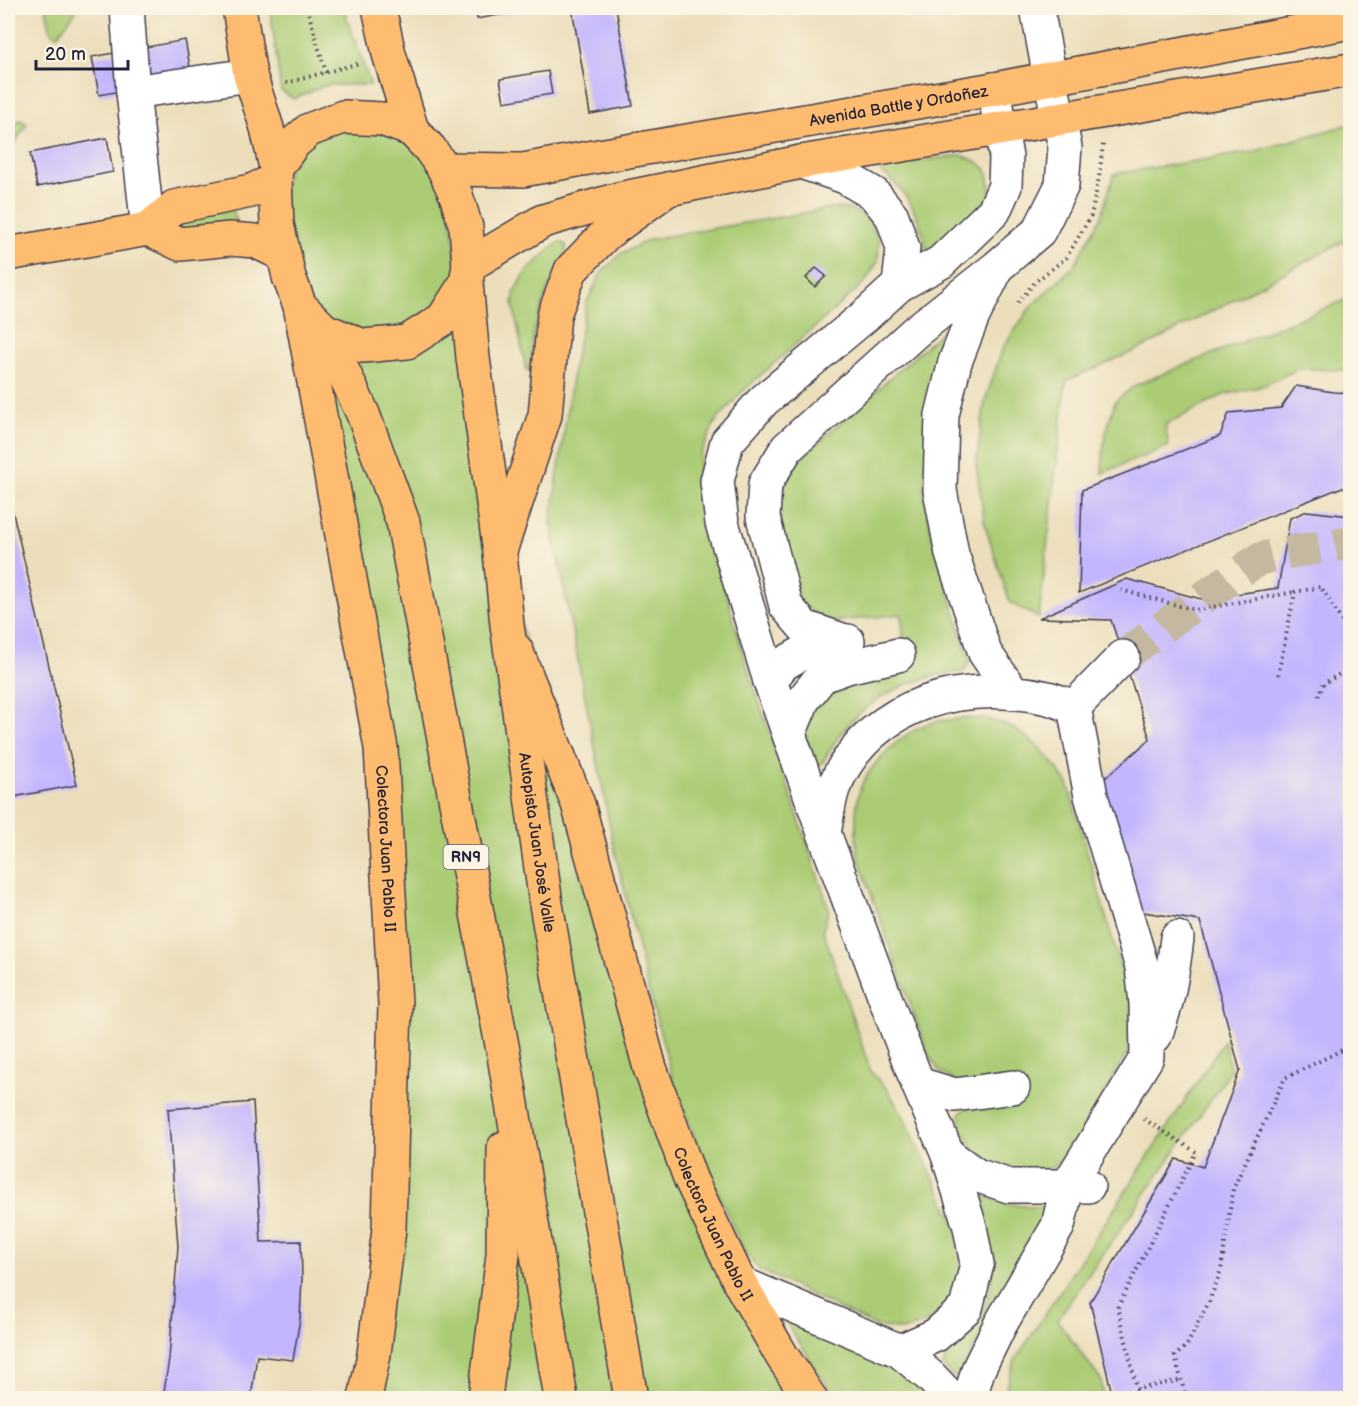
<svg xmlns="http://www.w3.org/2000/svg" width="1358" height="1406" font-family="'Balsamiq Sans',sans-serif">
	<style>
		.green { fill: #abcc74; stroke: #667758; stroke-width: 1.5 }
		.building { fill: #c3b5fe }
		.lines { fill: none; stroke-linecap: round; stroke-linejoin: round }
		.minor-tunnel { stroke: #c4b8a1; stroke-width: 33; stroke-dasharray: 33 16; stroke-linecap: butt }
		.minor-casing { stroke: #403e4e; stroke-width: 36 }
		.major-casing { stroke: #403e4e; stroke-width: 36 }
		.highway-casing { stroke: #403e4e; stroke-width: 36 }
		.path { stroke: #403e4e; stroke-width: 4; stroke-dasharray: 1.5 4.5; stroke-linecap: butt }
		.minor { stroke: #fff; stroke-width: 33 }
		.major { stroke: #febc70; stroke-width: 33 }
		.highway { stroke: #febc70; stroke-width: 33 }
		.labels { text-anchor: middle; stroke-width: 4.5; stroke-linejoin: round; paint-order: stroke }
		.shield { fill: #fcf5e5; stroke: #63616e; stroke-width: 1.5 }
		.shield-label { font-size: 15px; font-weight: bold; fill: #22223b }
		.street-label { font-size: 16px; fill: #22223b; stroke: #fcf5e5 }
	</style>
	<rect width="100%" height="100%" fill="#fcf5e5"/>
	<filter id="ink" filterUnits="userSpaceOnUse"><feTurbulence type="fractalNoise" baseFrequency=".0167" numOctaves="2"/><feDisplacementMap in="SourceGraphic" scale="12" xChannelSelector="R" yChannelSelector="G"/><feConvolveMatrix kernelMatrix="1 2 1 2 8 2 1 2 1" color-interpolation-filters="sRGB"/></filter>
	<filter id="wash" filterUnits="userSpaceOnUse"><feTurbulence type="fractalNoise" baseFrequency=".008" numOctaves="4" result="noise"/><feDisplacementMap in="SourceGraphic" scale="24" xChannelSelector="R" yChannelSelector="G"/><feGaussianBlur stdDeviation="1.35" result="paint"/><feColorMatrix in="noise" values="0 0 0 0 0 0 0 0 0 0 0 0 0 0 0 0 0 1.4 0 .05"/><feComposite in="paint" operator="in"/></filter>
	<g filter="url(#wash)">
		<rect width="100%" height="100%" fill="#ecdebb"/>
		<!-- green -->
		<g class="green">
			<polygon points="46,8 78,8 58,35 54,34 50,29"/>
			<polygon points="270,8 345,8 347,19 371,85 326,85 294,99 281,91"/>
			<polygon points="382,119 444,169 500,553 650,1068 810,1398 365,1398 389,1229 381,748 277,224 293,144"/>
			<polygon points="20,120 27,124 8,153 8,132"/>
			<polygon points="1350,124 1350,238 1148,345 1066,381 1039,618 1010,603 985,525 976,464 985,401 1003,347 1032,305 1073,267 1101,217 1114,174 1252,152"/>
			<path d="M961,155C987,164 991,170 990,197L930,258C924,249 925,241 922,231C914,205 902,187 880,171L882,167Z"/>
			<polygon points="832,208 850,209 869,219 879,240 878,261 865,282 741,393 714,424 700,456 699,489 712,542 744,657 829,909 823,930 871,1072 887,1089 904,1117 951,1215 962,1246 960,1292 927,1323 904,1330 875,1326 760,1270 745,1253 702,1156 675,1087 647,985 614,847 551,521 575,358 587,302 601,273 622,253 651,239"/>
			<polygon points="233,209 239,229 183,231 177,226 180,218"/>
			<polygon points="560,242 566,245 566,252 546,294 534,331 530,370 526,370 513,304 515,291 527,271 551,248"/>
			<polygon points="1350,298 1350,370 1298,369 1263,386 1223,395 1165,425 1169,446 1102,473 1104,440 1115,401 1136,385"/>
			<polygon points="955,325 924,487 931,534 970,661 964,672 934,676 907,684 881,697 857,715 838,737 823,762 817,766 805,737 818,693 850,677 907,670 901,614 831,622 816,615 798,599 778,512 780,488 788,470 947,327"/>
			<path d="M962,718C971,719 981,718 990,720C1026,728 1049,755 1068,784L1131,1004V1045L1070,1153L1051,1168L1030,1173L998,1169L975,1152L960,1126V1113L966,1108L953,1080L939,1071L928,1054L858,857C856,837 854,817 858,797C864,767 905,729 934,722C943,720 953,720 962,718Z"/>
			<polygon points="1224,1041 1231,1071 1057,1320 1101,1380 1104,1398 1003,1398 1015,1360"/>
			<path d="M975,1192C997,1202 1020,1208 1045,1207L1043,1219L958,1379L951,1375L943,1366L947,1354L956,1341L979,1317L990,1292L992,1262L990,1237L978,1209Z"/>
			<polygon points="793,1315 917,1383 931,1398 836,1398 785,1321"/>
		</g>
		<g id="blocks">
			<!-- building -->
			<g class="building">
				<polygon points="475,8 533,8 533,9 477,19"/>
				<polygon points="572,8 616,8 633,106 590,114"/>
				<polygon points="185,40 192,78 99,95 92,57"/>
				<polygon points="548,71 552,94 504,102 500,79"/>
				<polygon points="107,138 113,172 37,187 30,153"/>
				<polygon points="816,268 826,276 815,287 806,278"/>
				<polygon points="1296,386 1333,392 1350,393 1350,488 1340,488 1079,593 1082,490 1220,436 1229,413 1281,408"/>
				<polygon points="8,492 77,785 8,798"/>
				<polygon points="1307,511 1350,516 1350,1398 1113,1398 1090,1302 1176,1159 1203,1167 1240,1070 1200,921 1131,910 1097,785 1150,739 1111,620 1039,618 1127,579 1201,599 1278,588 1290,518"/>
				<polygon points="253,1102 261,1242 301,1241 302,1278 300,1319 293,1360 257,1356 251,1398 163,1398 169,1359 178,1247 168,1109"/>
			</g>
		</g>
	</g>
	<g filter="url(#ink)">
		<use href="#blocks" fill-opacity="0" stroke="#403e4e" stroke-width="1.5"/>
		<g class="lines">
			<!-- minor-tunnel -->
			<polyline class="minor-tunnel" points="1123,657 1201,599 1259,559 1284,553 1350,543"/>
			<defs>
				<g id="minor">
					<polyline points="127,8 133,92 148,229"/>
					<polyline points="133,92 250,75"/>
					<polyline points="801,162 845,177 874,194 892,216 903,248 899,285"/>
					<polyline points="993,276 973,316 955,362 942,415 940,490 952,554 985,653 1013,693"/>
					<polyline points="845,641 804,627 786,606 763,517 765,484 787,448 915,332 997,267 1039,231 1062,185 1065,147 1050,78 1037,8"/>
					<polyline points="770,681 783,664 811,648 848,641"/>
					<polyline points="1074,707 1123,657"/>
					<polyline points="789,734 803,700 822,676 847,667 898,655"/>
					<path d="M824,833C827,819 829,796 835,784C873,701 965,679 1048,698C1056,700 1065,704 1074,707"/>
					<path d="M1155,1036C1168,1004 1173,972 1177,938"/>
					<polyline points="918,1084 955,1095 1013,1087"/>
					<polyline points="948,1155 976,1175 1009,1186 1088,1186"/>
					<polyline points="740,1283 900,1351 931,1377 951,1398"/>
					<polyline points="900,1351 936,1335 966,1308 977,1264 970,1227 948,1155 918,1084 899,1035 824,833 770,681 722,523 717,481 727,442 763,401 865,316 899,285 941,262 994,211 1005,186 1006,157 994,89"/>
					<polyline points="970,1398 978,1370 1000,1325 1058,1226 1067,1187 1147,1057 1146,1003 1142,967 1091,796 1074,707"/>
				</g>
				<g id="major">
					<polyline points="239,8 250,75 267,128 276,168"/>
					<polyline points="379,8 389,54 412,130"/>
					<polygon points="343,117 382,119 412,130 430,149 444,169 456,195 466,227 469,265 466,283 443,319 407,342 363,346 324,330 300,306 289,277 277,224 275,180 276,168 293,144 309,130"/>
					<path id="s1" d="M444,169L523,170L599,156L994,89L1350,22"/>
					<polyline points="148,229 180,244 230,239 255,241 284,255"/>
					<polyline points="8,254 148,229 174,207 251,191 275,180"/>
					<polyline points="469,265 543,221 619,199 801,162 1350,70"/>
					<path id="s2" d="M300,306L381,748L395,1004L389,1229L374,1354L365,1398"/>
					<path id="s3" d="M516,650L578,804L650,1068L690,1178L740,1283L782,1356L810,1398"/>
				</g>
				<g id="highway">
					<path id="s4" d="M466,283L473,358L500,553L507,625L546,904L631,1398"/>
					<polyline points="324,330 363,414 403,522 504,1056 561,1398"/>
					<polyline points="502,545 545,415 554,315 571,270 606,234 668,189"/>
					<polyline points="485,1398 503,1255 504,1148"/>
				</g>
			</defs>
			<!-- minor casing -->
			<use href="#minor" class="minor-casing"/>
			<!-- major casing -->
			<use href="#major" class="major-casing"/>
			<!-- highway casing -->
			<use href="#highway" class="highway-casing"/>
			<!-- path -->
			<g class="path">
				<polyline points="307,8 326,73"/>
				<polyline points="286,83 360,63"/>
				<polyline points="1018,303 1035,282 1066,258 1091,216 1099,178 1103,144"/>
				<polyline points="1121,590 1195,610 1295,592"/>
				<polyline points="1278,675 1295,592 1321,587 1344,625 1350,631"/>
				<polyline points="1318,696 1324,683 1350,668"/>
				<polyline points="1144,1119 1196,1152 1118,1307 1137,1389 1181,1380"/>
				<polyline points="1186,1398 1175,1356 1187,1345 1209,1302 1221,1270 1233,1189 1285,1078 1350,1046"/>
			</g>
			<!-- minor -->
			<use href="#minor" class="minor"/>
			<!-- major -->
			<use href="#major" class="major"/>
			<!-- highway -->
			<use href="#highway" class="highway"/>
		</g>
	</g>
	<g class="labels">
		<!-- shield labels -->
		<rect class="shield" x="443.5" y="845" width="45" height="24" rx="4.5"/>
		<g class="shield-label">
			<text x="466" y="862">RN9</text>
		</g>
		<!-- street labels -->
		<g class="street-label">
			<text dy="6" stroke="none"><textPath href="#s1" startOffset="460">Avenida Battle y Ordoñez</textPath></text>
			<text dy="6" stroke="none"><textPath href="#s4" startOffset="564">Autopista Juan José Valle</textPath></text>
			<text dy="6" stroke="none"><textPath href="#s2" startOffset="550">Colectora Juan Pablo II</textPath></text>
			<text dy="6" stroke="none"><textPath href="#s3" startOffset="608">Colectora Juan Pablo II</textPath></text>
		</g>
	</g>
	<!-- margin -->
	<rect width="1358" height="1406" fill="none" stroke="#fcf5e5" stroke-width="30"/>
	<!-- scale -->
	<path d="M36 60v9h92v-9" fill="none" stroke="#22223b" stroke-width="3"/>
	<text x="45" y="60" font-size="18" fill="#22223b" stroke="#fcf5e5" stroke-width="4.5" paint-order="stroke">20 m</text>
</svg>
